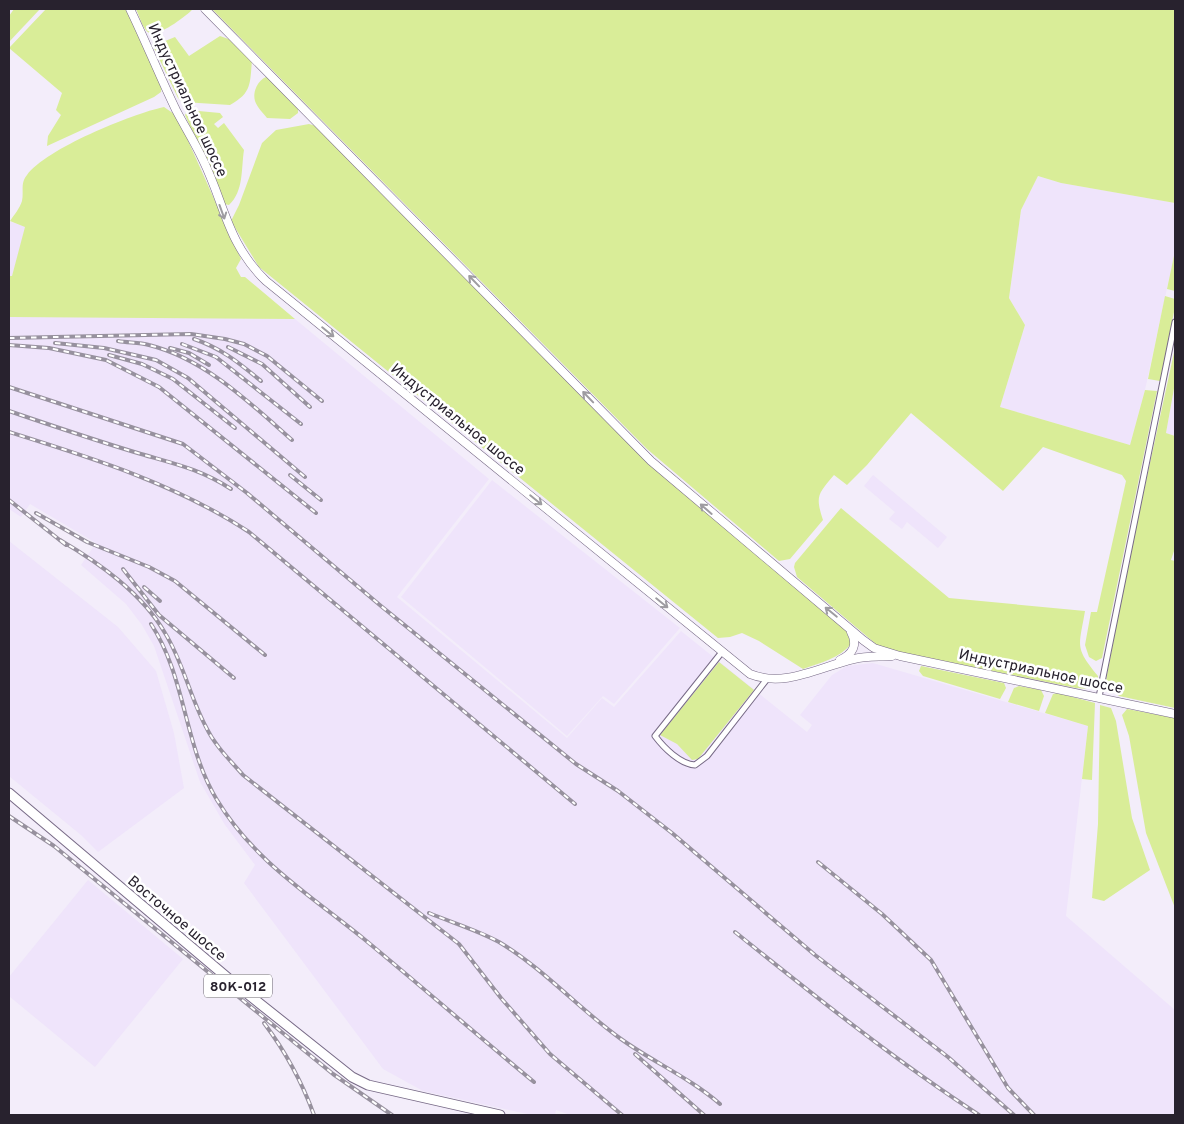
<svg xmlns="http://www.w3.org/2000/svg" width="1184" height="1124" font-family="Overpass,sans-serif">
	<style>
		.built { fill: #efe4fb }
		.green { fill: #d9ed98 }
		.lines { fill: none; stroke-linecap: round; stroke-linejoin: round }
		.minor-casing { stroke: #776a86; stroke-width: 7 }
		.secondary-casing { stroke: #776a86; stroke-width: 9 }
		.primary-casing { stroke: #776a86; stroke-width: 11 }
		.minor { stroke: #fff; stroke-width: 5 }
		.secondary { stroke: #fff; stroke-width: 8 }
		.primary { stroke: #fff; stroke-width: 9 }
		.rail-casing { stroke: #97919e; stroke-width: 4 }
		.rail { stroke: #fff; stroke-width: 2; stroke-dasharray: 5.5; stroke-linecap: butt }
		.oneway { stroke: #9e9ca1 }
		.labels { text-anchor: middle; stroke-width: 5; stroke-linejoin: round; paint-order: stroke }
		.shield { fill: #fff; stroke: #68646d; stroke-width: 1 }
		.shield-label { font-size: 14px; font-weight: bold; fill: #28222e }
		.street-label { font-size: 15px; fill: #28222e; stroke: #fff }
	</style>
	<rect width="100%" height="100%" fill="#f3edfa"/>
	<!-- built -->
	<g class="built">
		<polygon points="1038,176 1061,183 1175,203 1175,251 1145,390 1130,445 1000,407 1025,325 1009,298 1021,210"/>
		<polygon points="9,221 26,227 12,276 9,276"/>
		<polygon points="59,316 295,319 489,479 397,597 567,738 602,698 614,707 681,631 807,732 812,725 800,715 832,675 847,666 873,663 1088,726 1066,916 1175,1010 1175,1115 570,1115 556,1110 555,1115 532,1115 423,1091 383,1069 244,883 255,865 225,825 200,782 154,646 142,625 126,604 81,565 96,543 30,504 21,517 9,509 9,317"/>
		<polygon points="1175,383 1175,436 1166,433"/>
		<polygon points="873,475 947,537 938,548 907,522 902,529 889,519 895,512 864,486"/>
		<polygon points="492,480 680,628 614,704 603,696 567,736 401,597"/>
		<polygon points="9,541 118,627 156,671 174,733 184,788 98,852 81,835 9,776"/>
		<polygon points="88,880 183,959 95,1067 9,996 9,977"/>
	</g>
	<!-- green -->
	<g class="green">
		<polygon points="14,9 40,9 9,42 9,16"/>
		<polygon points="46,9 126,9 162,86 161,92 154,97 47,146 48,136 61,115 56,110 62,93 9,48"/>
		<path d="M136,9H193C186,16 159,37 149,33C143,30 139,15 136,9Z"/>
		<path d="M212,9H1175V203L1061,183L1038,176L1021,210L1009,298L1025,325L1000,407L1130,445L1145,390L1157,391L1102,658L1096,661L1089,657L1085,645L1091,612H1097L1126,481L1122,475L1043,447L1003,491L911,413L867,465L847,485L834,475C818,494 815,496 823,520L790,559L779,561L647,449Z"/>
		<path d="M220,36L234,41L252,60C250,83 252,93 230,105L183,102L178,98L153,46L175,37L189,56Z"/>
		<path d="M269,76L298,106V113L290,119L267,118C263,113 257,107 255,101C252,91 259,78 269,76Z"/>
		<path d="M164,107L177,116L241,259L236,268L241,277H245L295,319L9,317V276H12L25,227L10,221C14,215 20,208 22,201C24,192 20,183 27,175C46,149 131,114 164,107Z"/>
		<path d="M188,110L220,113L223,117L214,124L218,128L224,123L244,150C241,169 244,191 229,205L224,204L185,115Z"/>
		<path d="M309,124L316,126L646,461L846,629L851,644C840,658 820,663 803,669L759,641L742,633L730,637L718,638L259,267L231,221L239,205L262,143L276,130Z"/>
		<polygon points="1175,251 1175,291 1167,289"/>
		<polygon points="1165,296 1175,299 1175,307 1160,381 1148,379"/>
		<polygon points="1175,348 1175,383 1166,433 1175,436 1175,548 1171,560 1175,561 1175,708 1119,696 1111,689 1106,680 1128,564"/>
		<path d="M841,508L949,598L1085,611C1079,647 1074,647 1098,676V681C1091,689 1086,689 1076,688L889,650L877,645L797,577L794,567L795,563Z"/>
		<polygon points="719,662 754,690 698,759 692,760 677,744 660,735"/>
		<polygon points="921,666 1004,683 1006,688 1000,699 923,676 919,671"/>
		<polygon points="1019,686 1041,690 1044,696 1039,711 1008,702 1014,688"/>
		<polygon points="1058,693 1095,703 1092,780 1082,779 1088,726 1045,713 1053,694"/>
		<polygon points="1100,705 1111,708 1116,721 1132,818 1150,870 1104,901 1092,898 1098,824"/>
		<polygon points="1127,709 1175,718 1175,908 1146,833 1129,736 1122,715"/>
	</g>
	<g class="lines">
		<defs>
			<g id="minor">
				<path d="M722,652L655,736C664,748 680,764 695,765L707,756L767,679"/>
				<polyline points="1099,697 1175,322"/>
			</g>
			<g id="secondary">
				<path d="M130,9C146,42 160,77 176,110C185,127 195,143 203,160C225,205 227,243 266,281L750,674C785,688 819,667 854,659C866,656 879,657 892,656"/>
				<polyline points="205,9 651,461 863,640 874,648 900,656 1175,714"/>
				<path d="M840,660C853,654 858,645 851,632"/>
			</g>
			<polyline id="primary" points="9,793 229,979 352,1077 368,1085 500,1115"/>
		</defs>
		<!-- minor casing -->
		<use href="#minor" class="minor-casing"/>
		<!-- secondary casing -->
		<use href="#secondary" class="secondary-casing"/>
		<!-- primary casing -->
		<use href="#primary" class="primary-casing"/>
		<!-- minor -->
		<use href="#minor" class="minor"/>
		<!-- secondary -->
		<use href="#secondary" class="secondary"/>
		<!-- primary -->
		<use href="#primary" class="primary"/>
		<defs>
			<g id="rail">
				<polyline points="9,338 191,334 225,339 244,344 267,356 322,401"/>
				<path d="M194,339C221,348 239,363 261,381"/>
				<path d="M118,341C128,343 139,342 149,345C205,359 250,403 292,440"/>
				<polyline points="55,343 104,348 156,360 188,378 305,477"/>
				<polyline points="182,344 216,357 301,424"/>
				<polyline points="9,345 49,348 106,360 159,387 316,513"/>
				<polyline points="228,347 262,364 310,407"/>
				<polyline points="170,348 189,353 209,365"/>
				<polyline points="109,355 142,364 173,379 235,428"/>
				<polyline points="9,387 183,444 247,493 381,606 576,764 618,791 672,833 815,955 948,1057 1014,1115"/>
				<path d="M9,411C53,426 97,441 141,454C175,464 200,469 231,489"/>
				<path d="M9,432C92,458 176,484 249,532L575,804"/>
				<polyline points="290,475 321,500"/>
				<polyline points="9,500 66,545"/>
				<polyline points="36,513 87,542 149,567 175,581 265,655"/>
				<path d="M60,540C99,563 142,593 165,633C183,662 190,697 206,727C215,746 230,760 243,775L459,944L501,998L550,1054L622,1115"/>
				<polyline points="123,569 159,615 234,678"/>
				<polyline points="144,587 160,601"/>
				<path d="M151,624C186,677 184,746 217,800C254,861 310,895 364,939C421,986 477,1035 534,1082"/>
				<polyline points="9,816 54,846 333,1074 392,1115"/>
				<polyline points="818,862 882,914 931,960 1008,1088 1034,1115"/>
				<path d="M429,913C453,923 477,930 499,942C544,969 579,1009 621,1039C653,1062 690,1078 720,1104"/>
				<path d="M735,932C815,996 893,1059 979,1115"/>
				<path d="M264,1023C285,1051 302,1082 314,1115"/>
				<polyline points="635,1054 704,1115"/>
			</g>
		</defs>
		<!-- rail casing -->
		<use href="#rail" class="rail-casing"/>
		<!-- rail -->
		<use href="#rail" class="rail"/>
	</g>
	<!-- one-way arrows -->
	<defs><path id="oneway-shaft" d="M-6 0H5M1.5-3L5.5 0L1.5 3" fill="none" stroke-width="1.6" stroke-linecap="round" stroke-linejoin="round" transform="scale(1.25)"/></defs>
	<g class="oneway">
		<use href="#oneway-shaft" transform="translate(222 212) rotate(70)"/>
		<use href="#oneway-shaft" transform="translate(474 281) rotate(-134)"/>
		<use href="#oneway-shaft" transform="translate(328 332) rotate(39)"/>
		<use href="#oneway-shaft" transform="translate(588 397) rotate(-134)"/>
		<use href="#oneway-shaft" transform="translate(536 500) rotate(39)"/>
		<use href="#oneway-shaft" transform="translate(706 509) rotate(-139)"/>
		<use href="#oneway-shaft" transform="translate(662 603) rotate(39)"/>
		<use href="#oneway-shaft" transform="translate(831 612) rotate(-141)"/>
	</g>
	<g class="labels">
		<!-- shield labels -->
		<rect class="shield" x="204" y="974.5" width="68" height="23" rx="4"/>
		<g class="shield-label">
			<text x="238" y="991">80К-012</text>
		</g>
		<!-- street labels -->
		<g class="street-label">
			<text transform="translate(188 100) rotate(65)" y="5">Индустриальное шоссе</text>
			<text transform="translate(458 419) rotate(39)" y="5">Индустриальное шоссе</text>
			<text transform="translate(1041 671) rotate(12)" y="5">Индустриальное шоссе</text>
			<text transform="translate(177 918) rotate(40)" y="5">Восточное шоссе</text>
		</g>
	</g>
	<!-- border -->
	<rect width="1184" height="1124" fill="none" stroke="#28222e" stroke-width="20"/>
</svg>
